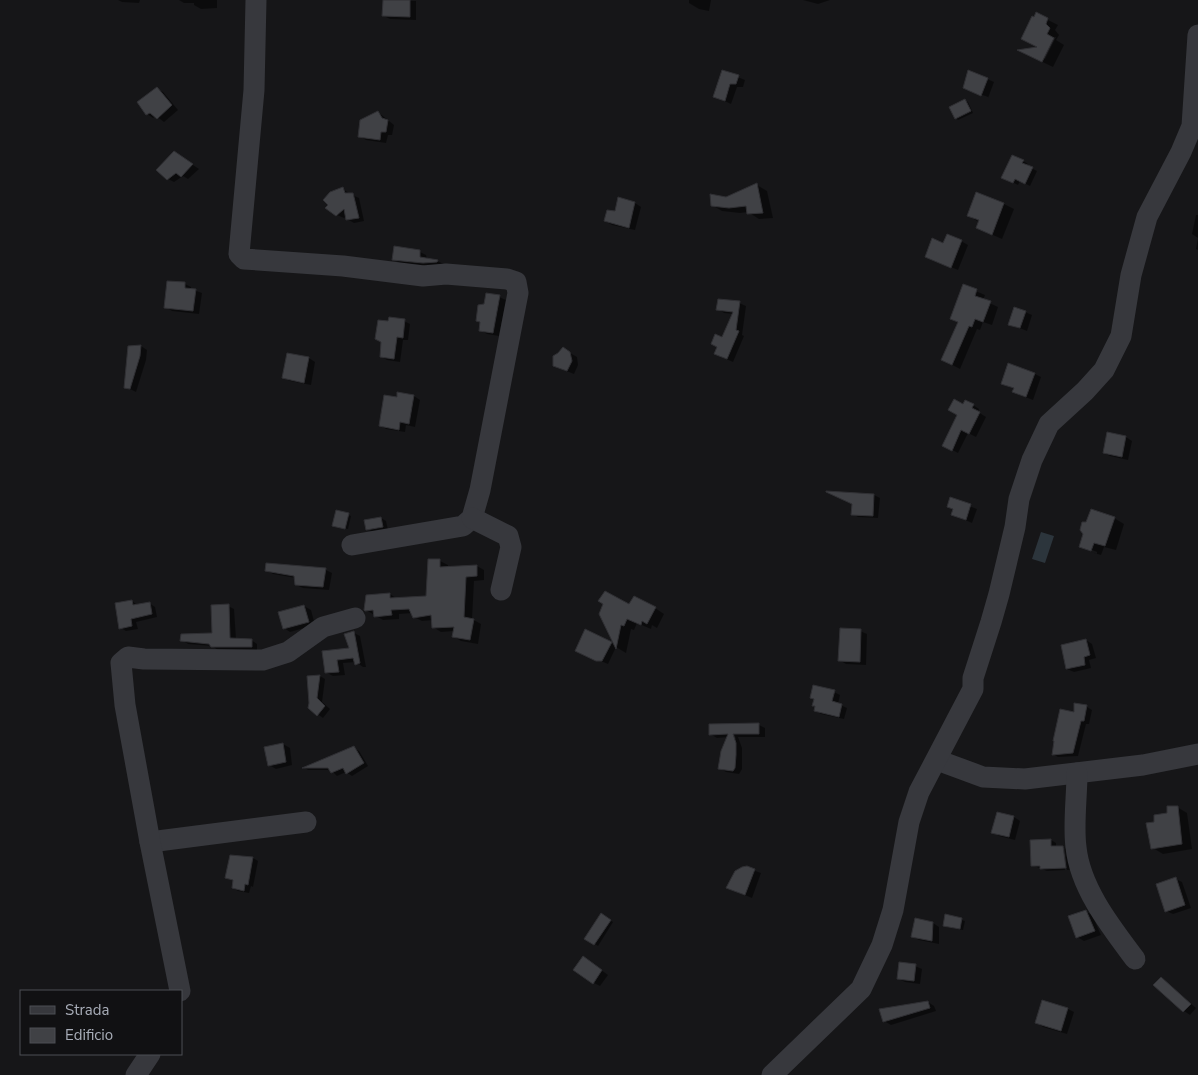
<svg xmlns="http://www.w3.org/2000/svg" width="1198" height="1075" font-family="'Nunito Sans',sans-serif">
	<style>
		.water { fill: #2c353c }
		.shadow { fill: #0007; fill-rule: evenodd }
		.building { fill: #404145; stroke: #303034 }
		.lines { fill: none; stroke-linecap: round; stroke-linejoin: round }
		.minor { stroke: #37383d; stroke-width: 21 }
	</style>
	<rect width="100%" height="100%" fill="#161618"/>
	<!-- water -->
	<polygon class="water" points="1041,532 1054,536 1045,563 1032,559"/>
	<!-- shadow -->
	<g class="shadow">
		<polygon points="118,0 140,0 139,3 122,2"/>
		<polygon points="179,0 217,0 217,8 201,9 194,5 194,3 184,3"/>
		<polygon points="384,0 416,1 416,20 390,19 384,16"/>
		<polygon points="688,0 711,0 709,11 699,9 689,3 689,0"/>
		<polygon points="803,0 830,0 818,4"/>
		<path d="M1036,14L1058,25L1055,30L1059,35L1056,40L1064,45L1053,67L1028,55L1040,48L1034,19ZM1053,37H1056L1045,59L1043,58Z"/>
		<polygon points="723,71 745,80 743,87 737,87 731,104 714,96"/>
		<polygon points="969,71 994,82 988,98 988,97 964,88"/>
		<polygon points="157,89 163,92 178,110 164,122 156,116 153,118 147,114"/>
		<polygon points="965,100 968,102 973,113 958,120 956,118"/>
		<polygon points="378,112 394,125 392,135 388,135 386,143 366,140 359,136"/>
		<polygon points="181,157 199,169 188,179 183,176 174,182 168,179"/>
		<polygon points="1023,161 1028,164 1027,166 1037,171 1030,186 1020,181 1018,185 1008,180"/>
		<polygon points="757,185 767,191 773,218 759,219 748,212 740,213 722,211 712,205"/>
		<polygon points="343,189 350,194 359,198 364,221 354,223 347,219 346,216 344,218 337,215"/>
		<polygon points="619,199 635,203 641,207 635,230 612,225 605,221 616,213"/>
		<polygon points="1004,204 1014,209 1002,239 977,228 984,224 977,218 977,221 968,215"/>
		<polygon points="1196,215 1198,215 1198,238 1192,234"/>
		<polygon points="1198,238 1198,250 1196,249"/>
		<polygon points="961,241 968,245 958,270 926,257 944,244"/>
		<polygon points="420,252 426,255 427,259 437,261 444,264 431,266 400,263 393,259"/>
		<polygon points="168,282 185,284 191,287 191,289 202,293 199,314 172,311 166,307"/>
		<polygon points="964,286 985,295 983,300 998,307 992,325 983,322 980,330 977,329 960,369 943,360 959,322 951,318"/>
		<polygon points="499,297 506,300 499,336 487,334 480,330 482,323 477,320 485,306"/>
		<polygon points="739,303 746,306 742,335 744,336 733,362 722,357 719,347 734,314 724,313 718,309"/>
		<polygon points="1025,312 1032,315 1027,331 1010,324"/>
		<polygon points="404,321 410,324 408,340 403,340 400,362 387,360 382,357 390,323"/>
		<polygon points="141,346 147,350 146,360 136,392 126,387"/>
		<polygon points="563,349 577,357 578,365 574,374 554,366"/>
		<polygon points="309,358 315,362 311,385 290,381 284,378"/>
		<polygon points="1035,374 1041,377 1033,400 1020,395 1014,392 1015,389 1002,383"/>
		<polygon points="414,396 420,400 415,427 406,425 405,432 386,429 380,425 398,398"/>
		<polygon points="973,405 979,409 978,412 986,417 976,437 968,433 958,453 943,445"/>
		<polygon points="1126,437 1132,441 1128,460 1110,456 1104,453"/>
		<polygon points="828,492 874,495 880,498 878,518 858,517 853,514 854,504"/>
		<polygon points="951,499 977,509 972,523 952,514 954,510 948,507"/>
		<polygon points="337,512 351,516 348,529 336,527"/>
		<polygon points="381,518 386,521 388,530 373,532 367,529"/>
		<polygon points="1114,518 1124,524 1116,550 1104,547 1101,555 1091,552 1097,554 1097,552 1090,549 1090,551 1081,546 1084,534"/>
		<polygon points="440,561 448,565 448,568 477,566 484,570 484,580 474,581 472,619 481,624 478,644 461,641 453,636 454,631 441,632 433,627 433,620 422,621 414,617 413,613 399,614 399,619 383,620 366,610 390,594 397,599 427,598"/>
		<polygon points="267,564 326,570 332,573 329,590 303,588 296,585 296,578 273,574 266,570"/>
		<polygon points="132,601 137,605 149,603 155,607 157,617 136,622 138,629 126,631 121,628"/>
		<polygon points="228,606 234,609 236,639 251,640 257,644 257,650 218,650 212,646 188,644 182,640 214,634"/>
		<polygon points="304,606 311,610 315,625 290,632 284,628"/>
		<polygon points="630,606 655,608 664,614 657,628 652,625 651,629 637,623 634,630 631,629 626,653 616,647 608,664 582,653 611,643 616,645 601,614"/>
		<polygon points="860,631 867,634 866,665 846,664 839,660"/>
		<polygon points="354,633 360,636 366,667 363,667 356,662 343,663 345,675 333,676 327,673 324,652 351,649"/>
		<polygon points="1086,640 1092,644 1096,658 1089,660 1091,668 1074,672 1067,669"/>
		<polygon points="320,676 325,679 322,702 330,709 323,718 309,708"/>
		<polygon points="834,692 840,695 838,704 847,708 844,719 821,714 816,711 816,707"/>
		<polygon points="1087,707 1092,710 1089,724 1086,724 1078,756 1058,757 1053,754 1056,741 1075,713"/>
		<path d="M710,725H759L765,728V737H738L742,748V769L739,774L726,772L719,768L722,751L728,737L717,738L710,734ZM732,728L736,739H733L730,729Z"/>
		<polygon points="283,744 290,748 292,765 276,769 269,765 266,748"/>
		<polygon points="354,748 359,751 368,766 352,776 346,772 337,776 331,770 308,770 305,768"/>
		<polygon points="1177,807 1187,813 1192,849 1163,854 1153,848 1155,823"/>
		<polygon points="998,813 1014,817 1020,821 1015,840 999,836 993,832"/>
		<polygon points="1051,840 1056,843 1056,847 1063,847 1068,850 1070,870 1067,870 1065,848 1062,848 1065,870 1047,871 1032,865"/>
		<polygon points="231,857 253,858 258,861 253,887 251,886 249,893 238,891 233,888 234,881 226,878"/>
		<polygon points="747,868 761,873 752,898 728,888"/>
		<polygon points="1176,879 1182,882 1191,908 1173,914 1166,911"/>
		<polygon points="1085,911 1092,915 1101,935 1084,941 1077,937"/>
		<polygon points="601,915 613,922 598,946 586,938"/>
		<polygon points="946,916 965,921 963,930 947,927"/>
		<polygon points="933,923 939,927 939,944 919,940 913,937"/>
		<polygon points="590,962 608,975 600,986 594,983"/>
		<polygon points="915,966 922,969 920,984 905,982 899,979"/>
		<polygon points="1161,978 1196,1008 1190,1015 1184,1011"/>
		<polygon points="928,1002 934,1006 936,1011 891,1025 884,1021"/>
		<polygon points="1068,1009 1074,1012 1067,1034 1043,1027 1037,1023"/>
	</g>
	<!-- building -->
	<g class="building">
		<polygon points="383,0 410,0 410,17 382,16"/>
		<polygon points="1036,12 1048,18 1046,24 1050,28 1047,34 1054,38 1042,62 1017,50 1037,47 1021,39 1032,16 1034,17"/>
		<polygon points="722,70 739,75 736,84 730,84 725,101 713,97"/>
		<polygon points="968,70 988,78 981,96 963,88"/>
		<polygon points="157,87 172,105 157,119 150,113 146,115 137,102"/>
		<polygon points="965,99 971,111 955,119 949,107"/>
		<polygon points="378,111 382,118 388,120 386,132 381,132 380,140 358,137 360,120"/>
		<polygon points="174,151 193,164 181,177 176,173 167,180 156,170"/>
		<polygon points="1012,155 1024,160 1022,163 1033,167 1025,184 1015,179 1013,183 1001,178"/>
		<polygon points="757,183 763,213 747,214 746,206 729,208 711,206 710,194 726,197"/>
		<polygon points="343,187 345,193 353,193 359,218 346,220 344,209 336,216 325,208 328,205 323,200 330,192"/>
		<polygon points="976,192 1004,203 992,235 976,228 979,220 967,216"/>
		<polygon points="618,197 635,202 629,228 604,221 607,210 615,211"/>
		<polygon points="947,234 962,240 951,268 925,257 932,238 943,243"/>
		<polygon points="394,246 420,250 420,257 438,260 437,262 423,263 392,260"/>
		<polygon points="167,281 185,282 185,288 196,289 193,311 164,308"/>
		<polygon points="963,284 977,289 975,296 991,301 983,322 975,319 972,327 969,326 952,365 941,360 958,322 950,319"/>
		<polygon points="486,293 500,295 493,333 479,331 480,322 476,321 478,305 484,304"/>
		<polygon points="718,299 740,301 736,330 739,331 727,359 714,354 717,347 711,344 715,334 722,337 733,312 716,310"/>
		<polygon points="1014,307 1026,311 1020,328 1008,325"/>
		<polygon points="389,317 405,319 403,338 397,337 394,359 380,357 381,342 375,339 378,320 388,321"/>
		<polygon points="141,345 140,356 130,389 124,388 128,346"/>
		<polygon points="563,347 570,352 572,361 567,371 553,366 553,356 558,353"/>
		<polygon points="287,353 309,357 304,383 282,378"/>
		<polygon points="1008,363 1035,373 1026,397 1012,392 1014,388 1001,384"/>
		<polygon points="397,392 414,395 409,424 400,422 399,430 379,426 384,395 397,397"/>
		<polygon points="954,399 963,404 965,400 974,404 972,408 980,412 969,434 961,430 952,451 942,446 957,415 948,410"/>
		<polygon points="1107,432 1126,436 1122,457 1103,453"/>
		<polygon points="826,491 874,494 873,516 851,515 852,504 826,492"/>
		<polygon points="950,497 971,504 966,520 951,515 953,509 947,507"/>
		<polygon points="1091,509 1115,517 1105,546 1094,543 1091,551 1079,547 1083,534 1080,530 1082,522 1086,522"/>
		<polygon points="336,510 349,513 345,529 332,526"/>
		<polygon points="381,517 383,527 366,530 364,520"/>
		<polygon points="428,559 440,559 440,567 477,565 477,576 466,577 464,617 474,619 470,640 452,637 454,627 432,628 431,615 413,618 409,609 391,610 392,615 374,617 373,610 365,611 364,610 366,595 390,593 390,598 426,596"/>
		<polygon points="266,563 326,568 323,587 295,585 294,576 265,571"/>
		<polygon points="605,591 629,604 634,596 656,607 647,624 642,621 641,625 627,619 624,626 621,625 616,649 599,614 603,604 598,601"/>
		<polygon points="132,600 133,605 150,602 152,614 131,619 132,626 119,629 115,603"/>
		<polygon points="229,604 230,638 252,639 252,647 211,647 209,644 180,641 181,634 212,633 211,605"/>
		<polygon points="304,605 309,622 283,629 278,612"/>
		<polygon points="840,628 861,629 860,662 838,661"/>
		<polygon points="585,629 612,642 602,661 596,661 575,651"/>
		<polygon points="354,631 360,663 355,665 353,658 337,660 339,672 325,673 322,651 349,648 344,634"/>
		<polygon points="1086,639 1090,655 1084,657 1085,665 1066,669 1061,645"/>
		<polygon points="320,675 317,698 325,706 317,716 308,708 309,703 307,676"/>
		<polygon points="813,685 835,690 832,701 842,704 839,717 814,711 815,706 812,706 814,699 810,698"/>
		<polygon points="1074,703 1087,705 1084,721 1081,721 1073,753 1052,755 1054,741 1053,741 1060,709 1074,712"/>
		<polygon points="759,723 759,734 733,734 736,743 736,755 735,768 733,771 718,769 721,751 728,734 709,735 709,724"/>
		<polygon points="283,743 286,762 268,766 264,747"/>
		<polygon points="354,746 364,763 346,774 343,768 331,773 328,768 302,768"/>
		<polygon points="1167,806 1178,806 1182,844 1151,849 1146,823 1154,822 1154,815 1167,813"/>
		<polygon points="997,812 1014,816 1009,837 991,833"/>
		<polygon points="1051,839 1051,846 1063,846 1066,868 1040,869 1040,866 1031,866 1030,840"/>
		<polygon points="230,855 253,857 248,885 245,884 244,891 232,888 233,880 225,878"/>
		<polygon points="747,866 755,869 745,895 726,888 735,871 742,867"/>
		<polygon points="1176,877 1185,905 1165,912 1156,884"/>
		<polygon points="1086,910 1095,931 1076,938 1068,916"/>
		<polygon points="601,913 611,920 594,945 584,939"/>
		<polygon points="945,914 962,918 960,929 943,926"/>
		<polygon points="915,918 933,922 932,941 911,937"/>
		<polygon points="583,956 602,970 593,984 573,970"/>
		<polygon points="899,962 916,964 914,981 897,979"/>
		<polygon points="1161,977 1191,1004 1183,1012 1153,985"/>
		<polygon points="1042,1000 1068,1008 1061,1031 1035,1023"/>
		<polygon points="928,1001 930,1008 883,1022 879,1009"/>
	</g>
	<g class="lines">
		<!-- minor -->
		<g class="minor">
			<polyline points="256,0 254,90 239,254 244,259 343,266 423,276 446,274 507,279 516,282 518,293 480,490 472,518 463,526 352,545"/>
			<polyline points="472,518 508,536 511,547 501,590"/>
			<polyline points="937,760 983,777 1025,779 1143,765 1198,754"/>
			<path d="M1077,773C1077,796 1073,825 1076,847C1080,888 1111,927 1135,959"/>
			<polyline points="150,842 306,822"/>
			<polyline points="180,991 150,842 125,705 121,663 128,657 144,659 263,660 288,652 323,627 355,618"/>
			<polyline points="136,1075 150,1054"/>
			<polyline points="772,1075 861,989 882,945 893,910 909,822 919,792 973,689 973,678 991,622 999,594 1015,527 1019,499 1032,460 1049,424 1085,391 1104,370 1121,336 1131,275 1147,217 1181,152 1192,126 1198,35"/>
		</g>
	</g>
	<!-- legend -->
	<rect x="20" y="990" width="162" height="65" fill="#111113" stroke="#4d4f55"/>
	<rect x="30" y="1006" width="25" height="8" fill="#37383d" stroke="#4d4f55"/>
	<text x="65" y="1015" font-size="15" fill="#a8adb8">Strada</text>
	<rect x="30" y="1028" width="25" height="15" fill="#404145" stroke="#4d4f55"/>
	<text x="65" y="1040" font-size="15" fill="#a8adb8">Edificio</text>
</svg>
